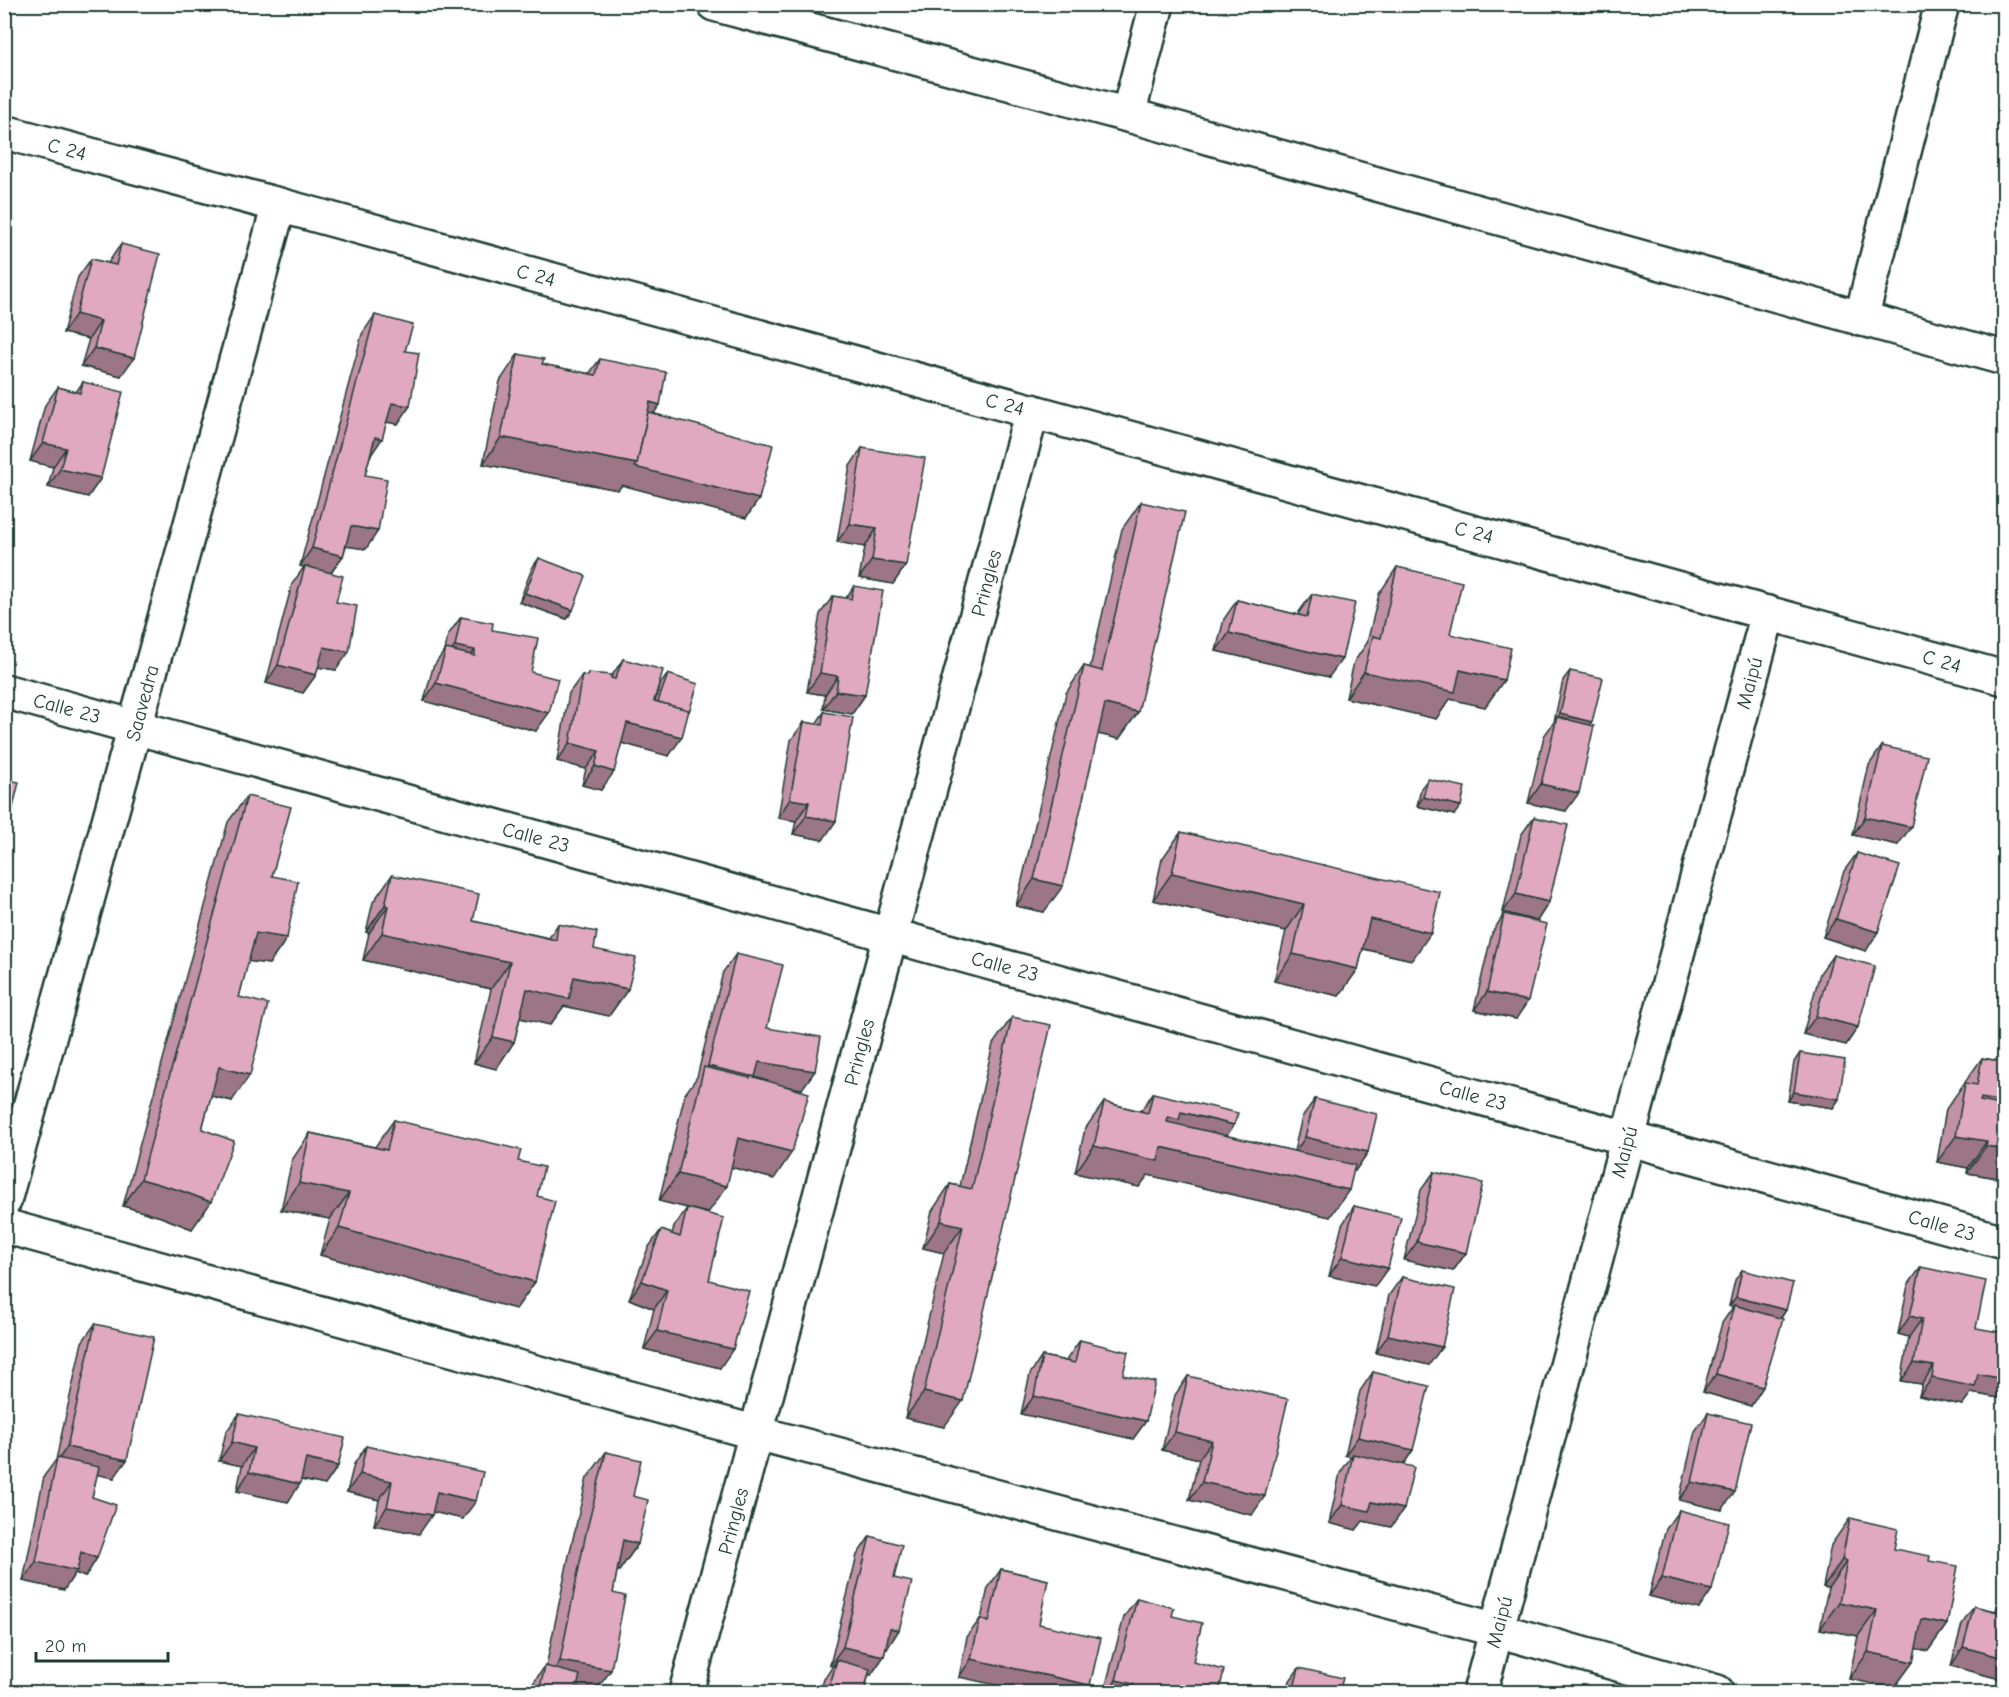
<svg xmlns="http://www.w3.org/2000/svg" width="2009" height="1697" font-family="'Comic Neue',sans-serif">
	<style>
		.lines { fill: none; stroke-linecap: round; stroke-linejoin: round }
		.minor-casing { stroke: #1f3d34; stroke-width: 38 }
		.minor { stroke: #fff; stroke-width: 33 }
		.wall { fill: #c191a5; stroke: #1f3d34; stroke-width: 1.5 }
		.shaded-wall { fill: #9d7686; stroke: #1f3d34; stroke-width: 1.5 }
		.building { fill: #e0a9c0; stroke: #1f3d34; stroke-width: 1.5 }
		.labels { text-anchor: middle; stroke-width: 4.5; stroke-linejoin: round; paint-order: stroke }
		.street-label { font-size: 20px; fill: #1f3d34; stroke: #fff }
	</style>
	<rect width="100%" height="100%" fill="#fff"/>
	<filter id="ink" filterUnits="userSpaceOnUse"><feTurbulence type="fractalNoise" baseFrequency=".0167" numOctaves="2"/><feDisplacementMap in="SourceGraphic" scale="12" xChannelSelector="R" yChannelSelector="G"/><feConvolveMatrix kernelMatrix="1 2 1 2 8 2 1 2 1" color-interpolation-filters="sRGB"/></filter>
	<g filter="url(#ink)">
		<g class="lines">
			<defs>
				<g id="minor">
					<polyline points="714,4 1128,115 2004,358"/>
					<polyline points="1128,115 1157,4"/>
					<polyline points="4,132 279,205 2004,678"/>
					<polyline points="1861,319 1942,4"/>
					<polyline points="4,691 2004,1242"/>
					<polyline points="4,1201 279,205"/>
					<polyline points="4,1226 757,1433 1497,1630 1717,1692"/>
					<polyline points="686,1692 1032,411"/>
					<polyline points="1480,1692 1768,613"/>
				</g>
			</defs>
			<!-- minor casing -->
			<use href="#minor" class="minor-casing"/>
			<!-- minor -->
			<use href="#minor" class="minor"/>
		</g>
		<!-- wall -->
		<g class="wall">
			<polygon points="121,244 121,376 81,366 89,339 63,333 78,277 91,259 108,263"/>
			<polygon points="375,315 405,351 398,424 386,422 370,456 365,475 366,549 346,546 343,556 331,573 336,602 336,670 318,667 316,675 303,693 266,683 292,584 304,567 300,566 362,334"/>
			<polygon points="518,354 542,364 589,374 600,359 654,413 759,499 746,518 622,485 618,490 483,464 500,381"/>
			<polygon points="83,382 101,478 88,497 48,487 53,467 30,461 45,405 58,387 76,392"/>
			<polygon points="862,448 906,565 893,584 859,578 865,547 837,542 850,466"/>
			<polygon points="1141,502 1138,712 1119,739 1098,734 1044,912 1016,906 1066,693 1084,666 1090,668 1122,529"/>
			<polygon points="539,558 573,610 567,619 519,602 532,568"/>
			<polygon points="1397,567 1450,634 1504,680 1485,707 1450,699 1436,719 1346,698 1354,662 1367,643 1379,594"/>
			<polygon points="854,586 865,695 852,714 823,709 825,695 807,692 820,614 833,596 846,598"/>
			<polygon points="1312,594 1329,677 1216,651 1224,619 1237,600 1299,615 1299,612"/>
			<polygon points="461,617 492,630 531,672 536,731 424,701 433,667 445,650 448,635"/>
			<polygon points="623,659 654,701 655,701 661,683 668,674 669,756 622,743 601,790 582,785 586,769 557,761 569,693 582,675 587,676 588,673 611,677"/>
			<polygon points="1570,671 1592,722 1590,725 1566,811 1528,803 1544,736 1554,722 1563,680"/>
			<polygon points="824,712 823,840 793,834 796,821 778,818 791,740 804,722 816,724"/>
			<polygon points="1882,746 1898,845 1853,835 1869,765"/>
			<polygon points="1428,779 1454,815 1417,806 1421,788"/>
			<polygon points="247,796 272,876 287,938 269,964 248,961 239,997 232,1101 211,1096 202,1129 192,1229 161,1217 123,1206 228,822"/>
			<polygon points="1534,817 1549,902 1537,921 1503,912 1521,835"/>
			<polygon points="1181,832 1412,960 1363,949 1358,969 1339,996 1274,981 1286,931 1153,900 1162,859"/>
			<polygon points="1857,853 1866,951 1823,937 1844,871"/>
			<polygon points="392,875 473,921 549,938 558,924 594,949 628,989 609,1016 564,1006 550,1025 520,1018 514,1042 496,1069 474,1063 491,989 363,960 369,933 366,932 373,902"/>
			<polygon points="1504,914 1516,1019 1474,1010 1492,933"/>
			<polygon points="736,954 767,1028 802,1089 788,1087 774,1179 731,1167 708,1213 659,1201 685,1094 697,1077 723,972"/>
			<polygon points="1833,955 1858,1027 1846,1045 1803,1034 1820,973"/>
			<polygon points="1012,1017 944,1427 905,1418 944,1253 923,1248 932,1211 950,1184 960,1186 993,1044"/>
			<polygon points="1800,1053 1839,1099 1833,1108 1788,1101 1794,1062"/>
			<polygon points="1982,1058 2004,1062 2004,1179 1967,1173 1968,1168 1937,1162 1946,1109"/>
			<polygon points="1153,1093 1227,1136 1294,1151 1302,1117 1315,1099 1368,1152 1355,1171 1354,1170 1330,1217 1148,1175 1139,1187 1075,1173 1085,1129 1104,1102 1141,1111"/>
			<polygon points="394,1120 518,1161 537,1196 535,1282 516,1309 320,1255 330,1219 281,1210 292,1160 310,1133 375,1147"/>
			<polygon points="1434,1172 1466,1253 1453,1271 1404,1260 1421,1190"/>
			<polygon points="1354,1206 1375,1286 1329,1276 1342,1225"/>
			<polygon points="687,1208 709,1280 720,1368 644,1349 654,1309 629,1299 648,1248 661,1230 672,1234 674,1227"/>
			<polygon points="1921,1267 1976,1328 1999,1398 1971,1393 1962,1405 1919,1396 1922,1384 1901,1381 1909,1337 1898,1334 1908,1285"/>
			<polygon points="1742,1270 1786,1310 1781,1318 1751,1406 1703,1392 1722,1323 1733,1307 1729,1306 1735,1280"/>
			<polygon points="1402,1277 1429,1365 1376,1353 1389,1295"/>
			<polygon points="95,1324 114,1478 97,1474 92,1497 97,1558 85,1577 75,1573 64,1590 23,1581 44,1476 56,1460 82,1342"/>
			<polygon points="1080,1340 1123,1375 1146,1421 1133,1439 1021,1414 1030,1374 1042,1356 1067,1361 1067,1359"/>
			<polygon points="1373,1372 1413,1450 1403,1465 1404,1509 1391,1527 1363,1521 1356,1530 1329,1523 1340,1473 1351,1457 1345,1455 1360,1391"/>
			<polygon points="1188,1376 1252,1515 1189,1500 1199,1459 1162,1450 1175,1395"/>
			<polygon points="1708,1413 1722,1510 1679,1500 1695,1431"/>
			<polygon points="239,1414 338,1466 325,1485 301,1480 288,1502 237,1491 242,1466 219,1461 226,1432"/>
			<polygon points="366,1446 463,1519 433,1512 419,1534 374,1525 379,1500 347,1492 354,1464"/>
			<polygon points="606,1452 633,1496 638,1544 619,1571 617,1570 595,1692 530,1692 532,1685 545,1666 546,1667 568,1560 587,1478"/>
			<polygon points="1679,1510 1699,1609 1649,1596 1666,1528"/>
			<polygon points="1850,1518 1894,1549 1929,1561 1947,1624 1928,1651 1916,1648 1913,1662 1894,1688 1849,1679 1858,1636 1820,1629 1828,1588 1823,1587 1831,1545"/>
			<polygon points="870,1536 894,1578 887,1649 886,1648 884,1656 871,1675 869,1674 864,1692 820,1692 824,1679 833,1666 830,1665 857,1555"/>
			<polygon points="1001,1569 1048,1580 959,1677 967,1637 980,1619 981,1619 988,1588"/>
			<polygon points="2004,1597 2004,1680 1951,1666 1962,1624 1974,1606 1995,1611"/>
			<polygon points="1137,1598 1172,1616 1193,1662 1219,1692 1104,1692 1124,1617"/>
			<polygon points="1299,1668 1339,1692 1285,1692 1286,1686"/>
		</g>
		<!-- shaded-wall -->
		<g class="shaded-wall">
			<polygon points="76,314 101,321 89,339 63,333"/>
			<polygon points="94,348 134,358 121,376 81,366"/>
			<polygon points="650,402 660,405 643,428"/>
			<polygon points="392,403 410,406 398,424 379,421"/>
			<polygon points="375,437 382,439 369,458"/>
			<polygon points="501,437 637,464 759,499 746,518 622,485 618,490 483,464"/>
			<polygon points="43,443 66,448 53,467 30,461"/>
			<polygon points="60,469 101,478 88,497 48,487"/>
			<polygon points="850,524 877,528 865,547 837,542"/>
			<polygon points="351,526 378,531 366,549 338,545"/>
			<polygon points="312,548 343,556 330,574 300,566"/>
			<polygon points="872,560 906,565 893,584 859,578"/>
			<polygon points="525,593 573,610 567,619 519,602"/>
			<polygon points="1229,633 1342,659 1329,677 1216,651"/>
			<polygon points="455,646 475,650 462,669 442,665"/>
			<polygon points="324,647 349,652 336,670 311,666"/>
			<polygon points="278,665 316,675 303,693 266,683"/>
			<polygon points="1460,670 1504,680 1485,707 1450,699 1436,719 1346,698 1364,672"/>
			<polygon points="820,673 838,676 825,695 807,692"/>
			<polygon points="436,683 549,713 536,731 424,701"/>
			<polygon points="836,691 865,695 852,714 823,709"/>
			<polygon points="1105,704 1138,712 1119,739 1086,731"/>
			<polygon points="1560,714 1592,722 1585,731 1556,719"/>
			<polygon points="627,723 682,737 669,756 614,741"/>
			<polygon points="570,743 599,751 586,769 557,761"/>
			<polygon points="595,766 614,772 601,790 582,785"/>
			<polygon points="1541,784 1579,793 1566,811 1528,803"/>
			<polygon points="1423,797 1461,806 1454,815 1417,806"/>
			<polygon points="790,799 809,802 796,821 778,818"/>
			<polygon points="806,816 836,821 823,840 793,834"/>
			<polygon points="1865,817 1911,827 1898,845 1853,835"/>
			<polygon points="1172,873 1304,904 1286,931 1153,900"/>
			<polygon points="1034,879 1063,886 1044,912 1016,906"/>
			<polygon points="1516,894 1549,902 1537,921 1503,912"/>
			<polygon points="385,905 388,906 369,933 366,932"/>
			<polygon points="1370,919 1431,933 1412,960 1351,946"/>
			<polygon points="1836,919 1878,932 1866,951 1823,937"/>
			<polygon points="256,933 287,938 269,964 237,960"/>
			<polygon points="382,933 510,962 491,989 363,960"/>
			<polygon points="1293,954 1358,969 1339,996 1274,981"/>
			<polygon points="574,977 628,989 609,1016 564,1006 550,1025 508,1015 527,989"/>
			<polygon points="1487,992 1528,1001 1516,1019 1474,1010"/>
			<polygon points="1816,1016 1858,1027 1846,1045 1803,1034"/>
			<polygon points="493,1037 514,1042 496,1069 474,1063"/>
			<polygon points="759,1062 815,1071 802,1089 753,1081 750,1078 751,1076 738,1095 702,1075 708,1066"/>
			<polygon points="219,1067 250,1075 232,1101 201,1093"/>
			<polygon points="1794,1092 1839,1099 1833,1108 1788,1101"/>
			<polygon points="1981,1098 2004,1102 2004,1132 1962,1125"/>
			<polygon points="1181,1112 1234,1125 1216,1152 1160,1147 1168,1117"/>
			<polygon points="1956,1136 1987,1141 1968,1168 1937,1162"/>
			<polygon points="1305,1137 1368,1152 1355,1171 1293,1156"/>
			<polygon points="738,1138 792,1152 774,1179 720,1164"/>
			<polygon points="1094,1146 1161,1147 1349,1190 1330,1217 1148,1175 1139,1187 1075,1173"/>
			<polygon points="1986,1146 2004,1149 2004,1179 1967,1173"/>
			<polygon points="678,1174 727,1186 708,1213 659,1201"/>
			<polygon points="141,1179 179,1190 211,1202 192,1229 161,1217 123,1206"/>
			<polygon points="299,1183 349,1193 330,1219 281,1210"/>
			<polygon points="941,1221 963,1226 944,1253 923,1248"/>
			<polygon points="339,1228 535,1282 516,1309 320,1255"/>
			<polygon points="1417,1242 1466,1253 1453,1271 1404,1260"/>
			<polygon points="1342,1257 1388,1268 1375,1286 1329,1276"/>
			<polygon points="642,1281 667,1290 654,1309 629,1299"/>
			<polygon points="1736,1297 1786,1310 1780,1319 1734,1305 1733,1307 1729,1306"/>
			<polygon points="1910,1316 1922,1319 1909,1337 1898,1334"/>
			<polygon points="657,1331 733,1349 720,1368 644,1349"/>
			<polygon points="1388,1335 1442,1347 1429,1365 1376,1353"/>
			<polygon points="1914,1363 1934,1366 1922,1384 1901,1381"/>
			<polygon points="1716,1374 1763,1387 1751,1406 1703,1392"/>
			<polygon points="1978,1374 2004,1379 2004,1390 1999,1398 1971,1393 1962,1405 1919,1396 1932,1378"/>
			<polygon points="924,1392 963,1401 944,1427 905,1418"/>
			<polygon points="1034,1396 1146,1421 1133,1439 1021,1414"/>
			<polygon points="1175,1432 1212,1441 1199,1459 1162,1450"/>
			<polygon points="1358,1437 1413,1450 1401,1468 1353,1454 1351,1457 1345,1455"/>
			<polygon points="232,1442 254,1448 242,1466 219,1461"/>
			<polygon points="67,1447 127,1460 114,1478 56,1466 56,1463"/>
			<polygon points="306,1459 338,1466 325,1485 293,1478"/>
			<polygon points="249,1472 300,1484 288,1502 237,1491"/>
			<polygon points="360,1474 392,1481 379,1500 347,1492"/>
			<polygon points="1202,1482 1265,1496 1252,1515 1189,1500"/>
			<polygon points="1692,1482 1735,1492 1722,1510 1679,1500"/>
			<polygon points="437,1492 476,1501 463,1519 424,1510"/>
			<polygon points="1372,1502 1404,1509 1391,1527 1363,1521 1356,1530 1329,1523 1342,1505"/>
			<polygon points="387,1507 432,1515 419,1534 374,1525"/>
			<polygon points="623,1540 638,1544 619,1571 605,1567"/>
			<polygon points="81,1552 97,1558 85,1577 75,1573 64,1590 23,1581 36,1562"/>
			<polygon points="1842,1560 1847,1561 1828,1588 1823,1587"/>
			<polygon points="1662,1578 1712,1590 1699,1609 1649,1596"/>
			<polygon points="1839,1602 1877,1610 1858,1636 1820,1629"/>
			<polygon points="1922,1619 1947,1624 1928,1651 1904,1646"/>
			<polygon points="890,1628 899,1630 887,1649 878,1646"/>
			<polygon points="843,1647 884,1656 871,1675 835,1667 837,1660 833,1666 830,1665"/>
			<polygon points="1963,1647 2004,1658 2004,1680 1951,1666"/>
			<polygon points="1868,1652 1913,1662 1894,1688 1849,1679"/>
			<polygon points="971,1659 1090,1685 1084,1692 1029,1692 959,1677"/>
			<polygon points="560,1661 611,1670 595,1692 569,1692 542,1687"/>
			<polygon points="1116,1680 1134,1684 1128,1692 1107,1692"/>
			<polygon points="1179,1689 1191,1692 1177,1692"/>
		</g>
		<!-- building -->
		<g class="building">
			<polygon points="121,244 160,254 134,358 94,348 101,321 76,314 91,259 116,265"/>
			<polygon points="375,315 413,325 405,351 419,353 410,406 392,403 382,439 375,437 365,475 387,479 378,531 351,526 343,556 312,548"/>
			<polygon points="518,354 544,359 542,364 596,375 600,359 666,372 660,405 650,402 637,464 501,437"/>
			<polygon points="83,382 123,392 101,478 60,469 66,448 43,443 58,387 80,393"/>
			<polygon points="648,412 773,445 759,499 635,467 637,464"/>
			<polygon points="862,448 925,458 906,565 872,560 877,528 850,524"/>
			<polygon points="1141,502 1185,512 1138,712 1105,704 1063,886 1034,879 1084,666 1102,671"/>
			<polygon points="539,558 586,576 573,610 525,593"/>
			<polygon points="305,566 343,576 336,602 357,606 349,652 324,647 316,675 278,665"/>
			<polygon points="1397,567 1462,582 1450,634 1511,648 1504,680 1460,670 1455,692 1364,672 1373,636 1381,638"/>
			<polygon points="854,586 883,591 865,695 836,691 838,676 820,673 833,596 851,599"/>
			<polygon points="1312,594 1355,603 1342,659 1229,633 1237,600 1307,617"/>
			<polygon points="461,617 493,623 492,630 538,638 531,672 558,679 549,713 436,683 446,649 475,656 475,650 455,646"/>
			<polygon points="623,659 663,670 654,701 689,710 682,737 627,723 614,772 595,766 599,751 570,743 582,675 588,676 588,673 611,675 611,678 615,679"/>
			<polygon points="1570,671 1603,678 1592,722 1560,714"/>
			<polygon points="668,674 698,684 689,712 689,710 658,702"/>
			<polygon points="824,712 853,717 836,821 806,816 809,802 790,799 804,722 822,725"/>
			<polygon points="1557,717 1594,726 1579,793 1541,784"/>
			<polygon points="1882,746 1927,756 1911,827 1865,817"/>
			<polygon points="4,779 19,782 6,837 4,837"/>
			<polygon points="1428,779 1465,787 1461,806 1423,797"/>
			<polygon points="247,796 291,807 272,876 298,881 287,938 256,933 239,997 268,1004 250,1075 219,1067 202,1129 234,1141 211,1202 179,1190 141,1179"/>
			<polygon points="1534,817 1568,825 1549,902 1516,894"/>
			<polygon points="1181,832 1440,892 1431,933 1370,919 1358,969 1293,954 1304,904 1172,873"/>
			<polygon points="1857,853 1900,866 1878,932 1836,919"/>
			<polygon points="392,875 479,894 473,921 556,940 558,924 597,932 594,949 636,958 628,989 574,977 569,999 527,989 514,1042 493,1037 510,962 382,933 388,906 385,905"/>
			<polygon points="1504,914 1547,924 1528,1001 1487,992"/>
			<polygon points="736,954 783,965 767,1028 821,1037 815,1071 759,1062 755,1077 708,1066"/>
			<polygon points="1833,955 1875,966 1858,1027 1816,1016"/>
			<polygon points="1012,1017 1051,1025 963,1401 924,1392 963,1226 941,1221 950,1184 972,1189"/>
			<polygon points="1800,1053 1845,1060 1839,1099 1794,1092"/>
			<polygon points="1982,1058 2004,1062 2004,1102 1981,1098 1980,1101 2004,1106 2004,1149 1986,1146 1987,1141 1956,1136 1965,1083 1977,1085"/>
			<polygon points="704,1067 750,1078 751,1076 809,1093 792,1152 738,1138 727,1186 678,1174"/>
			<polygon points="1153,1093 1238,1113 1234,1125 1181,1112 1179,1120 1168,1117 1167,1122 1355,1165 1349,1190 1161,1147 1158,1161 1094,1146 1104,1102 1148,1113"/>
			<polygon points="1315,1099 1377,1114 1368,1152 1305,1137"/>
			<polygon points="394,1120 521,1150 518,1161 544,1167 537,1196 555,1201 535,1282 339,1228 349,1193 299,1183 310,1133 387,1150"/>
			<polygon points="1434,1172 1483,1183 1466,1253 1417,1242"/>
			<polygon points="1354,1206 1401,1217 1388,1268 1342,1257"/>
			<polygon points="687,1208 724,1218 709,1280 749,1291 733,1349 657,1331 667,1290 642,1281 661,1230 680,1237"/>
			<polygon points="1921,1267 1986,1281 1976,1328 2004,1333 2004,1379 1978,1374 1975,1387 1932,1378 1934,1366 1914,1363 1922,1319 1910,1316"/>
			<polygon points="1742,1270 1793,1283 1786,1310 1736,1297"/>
			<polygon points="1402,1277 1455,1289 1442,1347 1388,1335"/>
			<polygon points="1734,1305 1783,1319 1763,1387 1716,1374"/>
			<polygon points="95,1324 154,1337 127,1460 67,1447"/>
			<polygon points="1080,1340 1128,1352 1123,1375 1155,1382 1146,1421 1034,1396 1042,1356 1075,1363"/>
			<polygon points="1373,1372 1429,1386 1413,1450 1358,1437"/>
			<polygon points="1188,1376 1288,1399 1265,1496 1202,1482 1212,1441 1175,1432"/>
			<polygon points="1708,1413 1751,1423 1735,1492 1692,1482"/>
			<polygon points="239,1414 345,1438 338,1466 306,1459 300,1484 249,1472 254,1448 232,1442"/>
			<polygon points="366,1446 483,1472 476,1501 437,1492 432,1515 387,1507 392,1481 360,1474"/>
			<polygon points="606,1452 641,1460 633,1496 648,1500 638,1544 623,1540 613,1593 625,1596 611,1670 560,1661 586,1533"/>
			<polygon points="1353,1454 1414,1467 1404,1509 1372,1502 1369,1511 1342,1505"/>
			<polygon points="57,1458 99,1467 92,1497 116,1505 97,1558 81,1552 77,1571 36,1562"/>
			<polygon points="1679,1510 1729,1523 1712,1590 1662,1578"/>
			<polygon points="1850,1518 1898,1529 1894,1549 1930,1556 1929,1561 1958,1566 1947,1624 1922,1619 1913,1662 1868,1652 1877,1610 1839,1602 1847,1561 1842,1560"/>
			<polygon points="870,1536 902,1545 894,1578 912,1582 899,1630 890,1628 884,1656 843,1647"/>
			<polygon points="1001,1569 1048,1580 1039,1624 1101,1638 1090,1685 971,1659 980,1619 989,1622"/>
			<polygon points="1137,1598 1174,1608 1172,1616 1202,1623 1193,1662 1224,1670 1219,1692 1191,1692 1179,1689 1179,1692 1132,1692 1134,1684 1116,1680"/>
			<polygon points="2004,1603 2004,1658 1963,1647 1974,1606 2002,1613"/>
			<polygon points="837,1660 870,1669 864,1692 828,1692"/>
			<polygon points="545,1666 580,1675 576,1692 539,1692"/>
			<polygon points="1299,1668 1343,1678 1339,1692 1293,1692"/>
		</g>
	</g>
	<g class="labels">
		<!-- street labels -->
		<g class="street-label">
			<text transform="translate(67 149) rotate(15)" y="7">C 24</text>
			<text transform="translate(536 275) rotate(15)" y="7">C 24</text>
			<text transform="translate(1005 404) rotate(15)" y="7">C 24</text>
			<text transform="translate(1474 532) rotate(15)" y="7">C 24</text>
			<text transform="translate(986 583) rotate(-75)" y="7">Pringles</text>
			<text transform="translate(1942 661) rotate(16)" y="7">C 24</text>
			<text transform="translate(1749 683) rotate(-75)" y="7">Maipú</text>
			<text transform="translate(142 703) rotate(-75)" y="7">Saavedra</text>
			<text transform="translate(67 708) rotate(15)" y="7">Calle 23</text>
			<text transform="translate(536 837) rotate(15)" y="7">Calle 23</text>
			<text transform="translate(1005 966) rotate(15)" y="7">Calle 23</text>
			<text transform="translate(859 1052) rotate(-75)" y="7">Pringles</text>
			<text transform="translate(1473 1095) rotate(15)" y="7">Calle 23</text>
			<text transform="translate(1624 1152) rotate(-75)" y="7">Maipú</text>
			<text transform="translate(1942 1225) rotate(16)" y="7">Calle 23</text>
			<text transform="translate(733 1521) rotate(-75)" y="7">Pringles</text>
			<text transform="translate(1499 1622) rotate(-75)" y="7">Maipú</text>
		</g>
	</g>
	<!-- margin -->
	<rect width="2009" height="1697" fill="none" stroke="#fff" stroke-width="24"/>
	<rect x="12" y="12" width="1985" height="1673" fill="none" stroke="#1f3d34" stroke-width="2" filter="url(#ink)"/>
	<!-- scale -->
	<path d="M36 1652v9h132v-9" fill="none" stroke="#1f3d34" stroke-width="3"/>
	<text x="45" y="1652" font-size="18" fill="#1f3d34" stroke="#ffffff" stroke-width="4.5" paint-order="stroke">20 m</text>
</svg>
